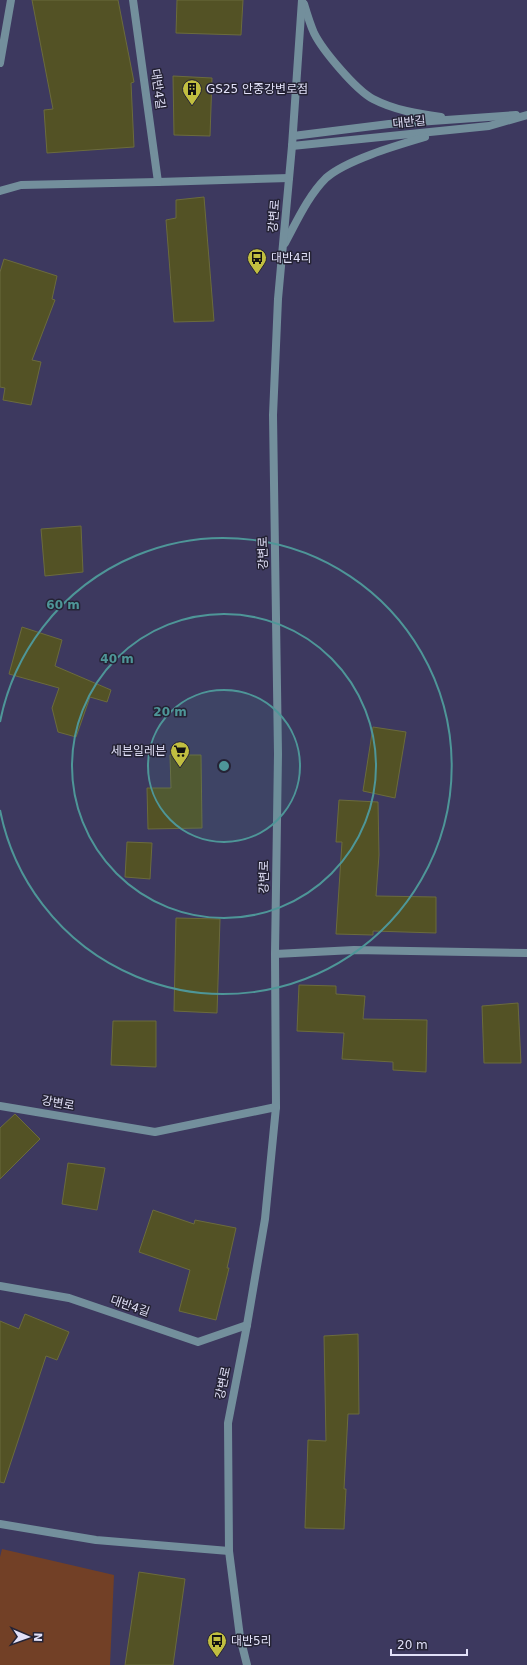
<svg xmlns="http://www.w3.org/2000/svg" width="527" height="1665" font-family="'DejaVu Sans','Noto Sans KR',sans-serif">
	<style>
		.green { fill: #724026 }
		.building { fill: #535225; stroke: #6b6b3d }
		.lines { fill: none; stroke-linecap: round; stroke-linejoin: round }
		.service { stroke: #738f9c; stroke-width: 8 }
		.tertiary { stroke: #738f9c; stroke-width: 8 }
		.ring { fill: none; stroke: #4e9698; stroke-width: 2 }
		.labels { text-anchor: middle; stroke-width: 3; stroke-linejoin: round; paint-order: stroke }
		.street-label { font-size: 12px; fill: #e2e1f9; stroke: #252335 }
		.poi-label { font-size: 12px; fill: #e2e1f9; stroke: #252335; text-anchor: start }
		.centre { fill: #4e9698; stroke: #252335; stroke-width: 2 }
		.ring-label { font-size: 12px; text-anchor: middle; font-weight: bold; fill: #4e9698; stroke: #252335; stroke-width: 3; stroke-linejoin: round; paint-order: stroke }
	</style>
	<rect width="100%" height="100%" fill="#3d395f"/>
	<!-- green -->
	<polygon class="green" points="2,1549 114,1575 110,1665 0,1665 0,1557"/>
	<!-- building -->
	<g class="building">
		<polygon points="32,0 118,0 134,82 131,83 134,147 47,153 44,110 53,109"/>
		<polygon points="177,0 243,0 241,35 176,33"/>
		<polygon points="173,76 212,78 210,136 174,135"/>
		<polygon points="204,197 214,321 174,322 166,220 176,218 176,200"/>
		<polygon points="4,259 57,276 52,299 55,300 32,360 41,362 31,405 3,400 5,388 0,387 0,272"/>
		<polygon points="81,526 83,572 45,576 41,529"/>
		<polygon points="22,627 62,640 55,666 111,690 107,702 90,697 76,737 58,732 52,708 59,688 9,674"/>
		<polygon points="373,727 406,732 395,798 363,791"/>
		<polygon points="170,755 201,755 202,828 148,829 147,788 171,788"/>
		<polygon points="339,800 378,802 379,855 376,896 436,897 436,933 373,931 373,935 336,934 342,842 336,842"/>
		<polygon points="127,842 152,843 150,879 125,877"/>
		<polygon points="176,918 220,919 217,1013 174,1011"/>
		<polygon points="299,985 336,986 336,994 365,996 363,1019 427,1020 426,1072 393,1070 393,1062 342,1059 344,1033 297,1031"/>
		<polygon points="518,1003 521,1063 484,1063 482,1006"/>
		<polygon points="113,1021 156,1021 156,1067 111,1065"/>
		<polygon points="15,1114 40,1139 0,1179 0,1128"/>
		<polygon points="68,1163 105,1168 97,1210 62,1204"/>
		<polygon points="153,1210 194,1224 195,1220 236,1228 227,1268 229,1268 216,1320 179,1311 190,1270 139,1252"/>
		<polygon points="25,1314 69,1332 57,1360 46,1356 4,1483 0,1482 0,1321 19,1329"/>
		<polygon points="358,1334 359,1414 348,1414 344,1489 346,1489 344,1529 305,1528 308,1440 326,1441 324,1336"/>
		<polygon points="139,1572 185,1579 173,1665 125,1665"/>
	</g>
	<g class="lines">
		<!-- service -->
		<g class="service">
			<polyline points="133,0 158,182 289,178"/>
			<polyline points="0,63 11,0"/>
			<polyline points="0,191 21,185 158,182"/>
			<polyline points="275,954 354,950 527,953"/>
			<polyline points="0,1106 155,1132 276,1107"/>
			<polyline points="0,1286 69,1298 198,1342 247,1325"/>
			<polyline points="0,1524 96,1540 229,1551"/>
		</g>
		<!-- tertiary -->
		<g class="tertiary">
			<path d="M304,4C307,14 310,24 314,33C323,51 356,90 373,99C394,110 418,114 441,117"/>
			<polyline points="293,136 389,124 516,115"/>
			<polyline points="292,146 489,126 527,115"/>
			<path d="M285,243C297,221 308,196 326,178C346,160 398,145 425,137"/>
			<polyline points="247,1665 240,1637 229,1551 228,1423 247,1325 265,1219 276,1107 275,954 278,754 273,415 278,299 292,146 302,0"/>
		</g>
	</g>
	<!-- distance rings -->
	<circle cx="224" cy="766" r="76" fill="#4e9698" fill-opacity=".12"/>
	<g class="ring">
		<circle cx="224" cy="766" r="76"/>
		<circle cx="224" cy="766" r="152"/>
		<path d="M0 722A228 228 0 1 1 0 810"/>
	</g>
	<!-- icons -->
	<defs>
		<symbol id="building-pin" viewBox="-11 -11 22 30"><path d="M0 17L-7.5 6A9.5 9.5 0 1 1 7.5 6Z" fill="#c1be40" stroke="#252335"/><path d="M-4-6H4V6H1V3H-1V6H-4ZM-2.5-4.3h1.7v1.8h-1.7ZM.8-4.3h1.7v1.8H.8ZM-2.5-1h1.7V.8h-1.7ZM.8-1h1.7V.8H.8Z" fill="#111"/></symbol>
		<symbol id="bus-pin" viewBox="-11 -11 22 30"><path d="M0 17L-7.5 6A9.5 9.5 0 1 1 7.5 6Z" fill="#c1be40" stroke="#252335"/><path d="M-5-6H5V4H4V6H2V4H-2V6H-4V4H-5ZM-3.5-4V0h7V-4ZM-3.5 1.2v1.5H-2V1.2ZM2 1.2v1.5H3.5V1.2Z" fill="#111"/></symbol>
		<symbol id="supermarket-pin" viewBox="-11 -11 22 30"><path d="M0 17L-7.5 6A9.5 9.5 0 1 1 7.5 6Z" fill="#c1be40" stroke="#252335"/><path d="M-6-5.5h2.5l.6 2H6L4.5 2H-2.5L-4.4-4H-6ZM-1.5 3.2a1.3 1.3 0 1 0 .1 0ZM3 3.2a1.3 1.3 0 1 0 .1 0Z" fill="#111"/></symbol>
	</defs>
	<g fill-rule="evenodd">
		<use href="#building-pin" x="181" y="78" width="22" height="30"/>
		<use href="#bus-pin" x="246" y="247" width="22" height="30"/>
		<use href="#supermarket-pin" x="169" y="740" width="22" height="30"/>
		<use href="#bus-pin" x="206" y="1630" width="22" height="30"/>
	</g>
	<g class="labels">
		<!-- street labels -->
		<g class="street-label">
			<text transform="translate(158 89) rotate(82)" y="4">대반4길</text>
			<text transform="translate(409 122) rotate(-6)" y="4">대반길</text>
			<text transform="translate(274 216) rotate(-86)" y="4">강변로</text>
			<text transform="translate(263 553) rotate(-91)" y="4">강변로</text>
			<text transform="translate(264 877) rotate(-89)" y="4">강변로</text>
			<text transform="translate(58 1103) rotate(10)" y="4">강변로</text>
			<text transform="translate(130 1306) rotate(19)" y="4">대반4길</text>
			<text transform="translate(223 1383) rotate(-78)" y="4">강변로</text>
		</g>
		<!-- poi labels -->
		<g class="poi-label">
			<text x="206" y="93">GS25 안중강변로점</text>
			<text x="271" y="262">대반4리</text>
			<text x="166" y="755" text-anchor="end">세븐일레븐</text>
			<text x="231" y="1645">대반5리</text>
		</g>
	</g>
	<circle cx="224" cy="766" r="6" class="centre"/>
	<g class="ring-label">
		<text x="63" y="609">60 m</text>
		<text x="117" y="663">40 m</text>
		<text x="170" y="716">20 m</text>
	</g>
	<!-- north arrow -->
	<g transform="translate(28 1637) rotate(92)" stroke="#252335" stroke-width="3" paint-order="stroke">
	<path d="M0-3L7 15L0 10L-7 15Z" fill="#e2e1f9"/>
	<text y="-6" font-size="11" font-weight="bold" text-anchor="middle" fill="#e2e1f9">N</text>
	</g>
	<!-- scale -->
	<path d="M391 1649v6h76v-6" fill="none" stroke="#e2e1f9" stroke-width="2"/>
	<text x="397" y="1649" font-size="12" fill="#e2e1f9" stroke="#252335" stroke-width="3" paint-order="stroke">20 m</text>
</svg>
